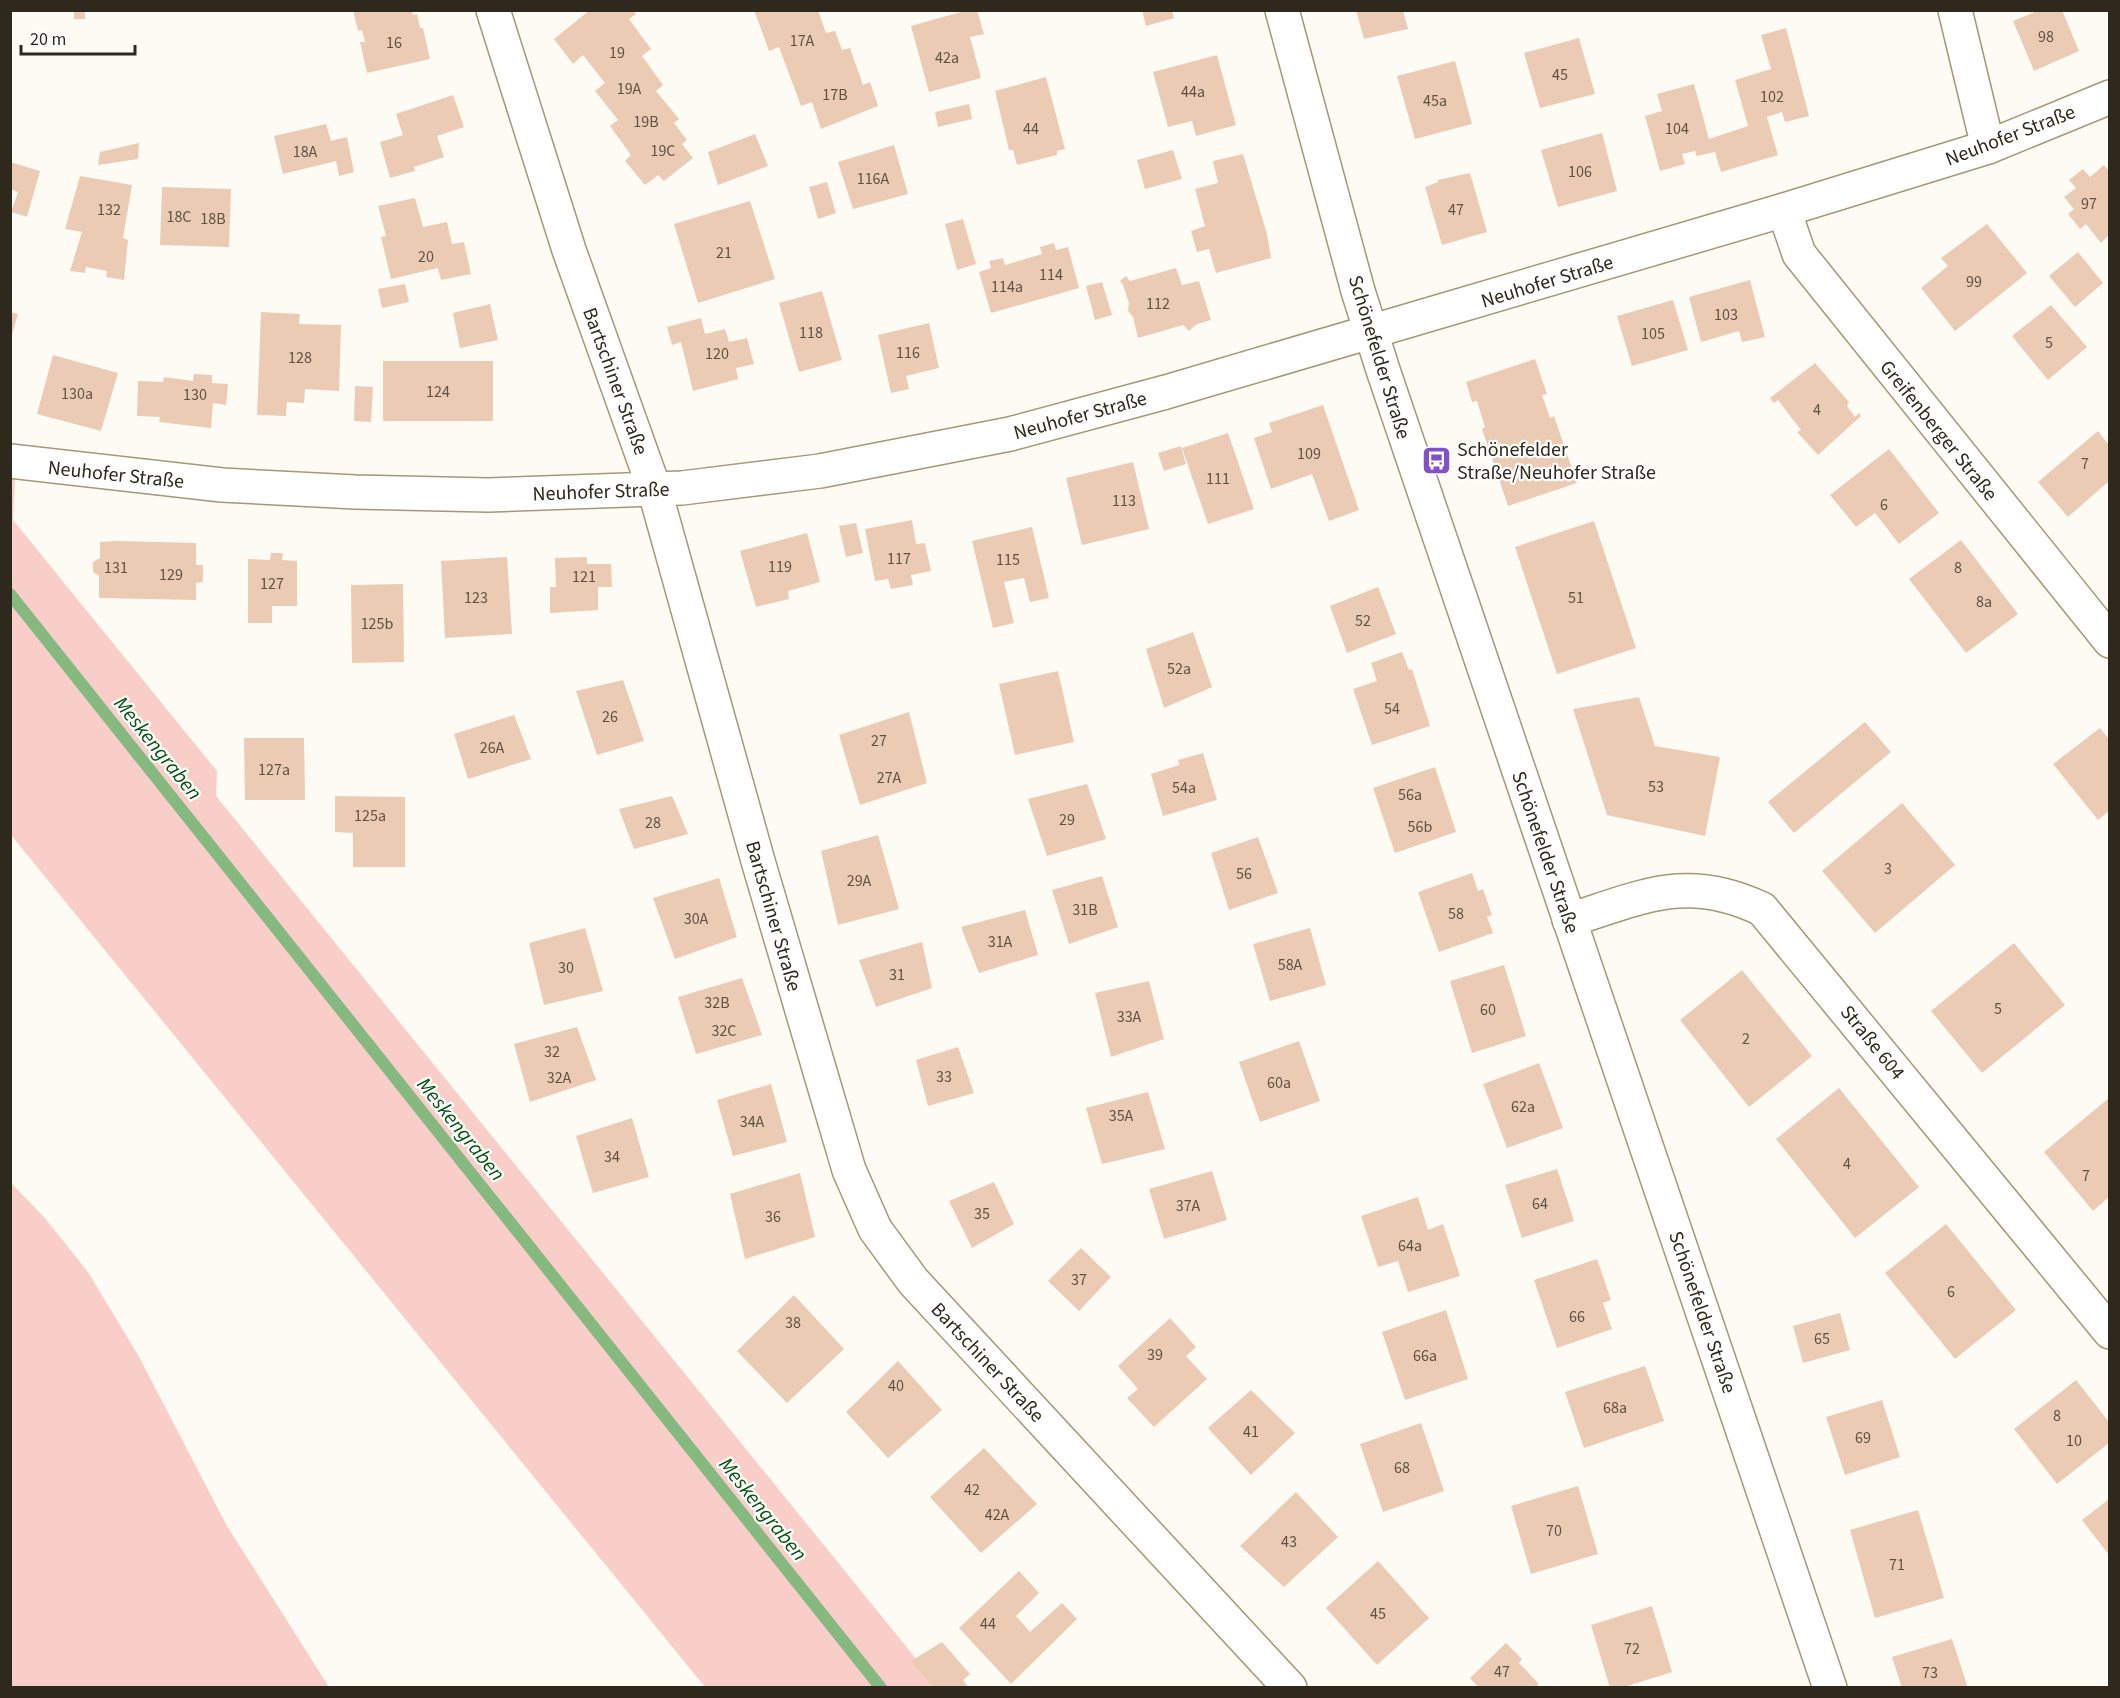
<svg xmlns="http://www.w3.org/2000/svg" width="2120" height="1698" font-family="'Source Sans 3',sans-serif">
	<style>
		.green { fill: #f9cec8 }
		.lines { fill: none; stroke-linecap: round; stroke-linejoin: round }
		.stream { stroke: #86b980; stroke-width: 12 }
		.building { fill: #eccbb5 }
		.minor-casing { stroke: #a69777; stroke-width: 36 }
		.minor { stroke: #fff; stroke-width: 33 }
		.labels { text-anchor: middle; stroke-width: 4.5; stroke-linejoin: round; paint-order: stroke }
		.number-label { font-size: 16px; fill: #5e5243 }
		.street-label { font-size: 20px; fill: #2f291d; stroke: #fff }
		.poi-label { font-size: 20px; fill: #2f291d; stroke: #fff; text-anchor: start }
		.water-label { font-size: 21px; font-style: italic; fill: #00540c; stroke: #fff }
	</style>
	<rect width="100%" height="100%" fill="#fefbf4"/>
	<!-- green -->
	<g class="green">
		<polygon points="10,478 15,478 13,520 217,771 216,796 939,1687 705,1687 11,835"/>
		<polygon points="11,1183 44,1217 88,1272 138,1355 227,1526 329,1687 11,1687"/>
	</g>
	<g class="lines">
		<!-- stream -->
		<polyline class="stream" points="10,594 881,1688"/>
	</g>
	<!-- building -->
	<g class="building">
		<rect x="74" y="10" width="11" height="9"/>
		<polygon points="353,10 412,10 413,15 417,14 420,28 423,28 430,59 367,73 360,42 365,42 362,30 358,31"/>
		<polygon points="590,10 633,10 636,14 629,19 651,49 642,56 663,85 656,91 679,119 674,123 687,140 682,144 693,158 664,181 658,175 645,185 625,161 631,155 610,126 618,120 595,91 605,83 583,55 573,64 554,39"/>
		<polygon points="754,10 818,10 826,33 835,31 842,50 850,48 863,85 870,82 878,106 821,129 812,102 801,106 779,47 769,51"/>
		<polygon points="968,10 977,10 984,34 970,37 981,78 929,92 911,26"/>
		<polygon points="1142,10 1172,10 1174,18 1146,26"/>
		<polygon points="1356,10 1403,10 1408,29 1364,39"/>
		<polygon points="2040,10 2062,10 2079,51 2034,71 2013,21"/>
		<polygon points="1786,28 1809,116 1785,122 1782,112 1767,117 1778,155 1721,172 1715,152 1697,156 1695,151 1682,154 1685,164 1660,171 1645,116 1662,111 1657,94 1694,84 1709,139 1748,126 1735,80 1771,69 1761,35"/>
		<polygon points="1579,38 1595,94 1540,108 1524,53"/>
		<polygon points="1217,55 1236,125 1196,136 1192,121 1168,127 1153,72"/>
		<polygon points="1455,61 1472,124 1415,139 1397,76"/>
		<polygon points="1046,77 1065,149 1057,151 1057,155 1017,165 1013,150 1009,150 995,91"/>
		<polygon points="453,95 464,127 437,136 444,157 414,167 415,171 390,178 380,142 403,135 396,114"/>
		<polygon points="969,104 972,119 938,127 935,112"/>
		<polygon points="326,124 331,141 347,137 354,172 339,176 336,161 283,174 274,136"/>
		<polygon points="1602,133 1617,191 1558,207 1541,150"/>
		<polygon points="755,134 768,166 718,185 708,152"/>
		<polygon points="139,143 138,159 98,165 100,152"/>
		<polygon points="894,145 908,194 853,209 838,162"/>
		<polygon points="1173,150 1182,179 1145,189 1137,160"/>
		<polygon points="1243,154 1267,234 1271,258 1216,273 1209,249 1197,252 1191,231 1205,226 1195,189 1218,183 1213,161"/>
		<polygon points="10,162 40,171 27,217 11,212 18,192 10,189"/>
		<polygon points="2104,165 2109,171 2109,235 2101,243 2086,224 2080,229 2068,214 2074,209 2064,197 2076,188 2069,180 2083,169 2090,177"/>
		<polygon points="1470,173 1487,232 1442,245 1425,187 1438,182 1437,180"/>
		<polygon points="80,176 132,185 123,238 128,240 124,280 106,277 107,271 86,267 85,273 70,271 82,232 65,229"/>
		<polygon points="827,182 836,213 818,219 809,187"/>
		<polygon points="162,187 231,189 229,247 160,245"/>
		<polygon points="415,198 423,227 447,222 452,244 464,242 471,274 441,280 438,268 391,279 381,237 386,236 378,206"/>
		<polygon points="750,201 775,279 698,303 674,224"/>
		<polygon points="963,219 976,264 957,270 945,224"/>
		<polygon points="1987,224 2027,273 1955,331 1921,288 1948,266 1941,258"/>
		<polygon points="1054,243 1056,250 1068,247 1079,288 991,313 979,272 991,268 989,261 1003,258 1005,265 1042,254 1040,247"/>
		<polygon points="2078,252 2103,283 2075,307 2049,276"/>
		<polygon points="1176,268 1182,285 1199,281 1211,320 1197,324 1189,331 1183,325 1138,338 1133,317 1128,311 1129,303 1123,285 1120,281 1126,276 1130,281"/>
		<polygon points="1750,280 1765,337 1742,342 1739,331 1701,342 1689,297"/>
		<polygon points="1102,282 1112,315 1095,320 1086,286"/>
		<polygon points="405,284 409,302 382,308 378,289"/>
		<polygon points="822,291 842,360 799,372 779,303"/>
		<polygon points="1673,300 1688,350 1632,366 1617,316"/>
		<polygon points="490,304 498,340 460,348 453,313"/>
		<polygon points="2051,305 2087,347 2048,380 2012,336"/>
		<polygon points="10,312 18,314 11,338 10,338"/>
		<polygon points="261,312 300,314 299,324 341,325 339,391 305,389 304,403 287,402 286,416 257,415"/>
		<polygon points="701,318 705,334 725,329 729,342 747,338 754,364 736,368 738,379 693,391 681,342 672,345 667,327"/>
		<polygon points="929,323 939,368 906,376 909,389 891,393 878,335"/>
		<polygon points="53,355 118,373 101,431 37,414"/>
		<polygon points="1535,359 1547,394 1542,395 1550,418 1554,416 1577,483 1508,506 1482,429 1485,427 1477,401 1472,402 1466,382"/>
		<rect x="383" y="361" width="110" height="60"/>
		<polygon points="1815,363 1849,402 1847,406 1855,417 1859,413 1861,416 1818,455 1797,432 1801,430 1778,400 1774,403 1770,398"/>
		<polygon points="194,374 212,375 212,383 228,384 226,405 213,403 211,428 159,422 160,417 137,416 138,381 163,382 164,377 193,381"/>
		<polygon points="355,386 373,387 371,422 354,421"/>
		<polygon points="1323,405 1359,510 1329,521 1312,474 1271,489 1254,438 1272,432 1269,423"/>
		<polygon points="2098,431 2109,445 2109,481 2068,517 2038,482"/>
		<polygon points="1228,433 1254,509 1208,524 1182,448"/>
		<polygon points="1181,446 1186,464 1164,471 1158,453"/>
		<polygon points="1889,449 1939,513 1899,544 1875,513 1856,527 1830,495"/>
		<polygon points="1133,462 1149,529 1082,545 1066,478"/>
		<polygon points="912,520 916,544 925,543 931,571 911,575 913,585 891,589 888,579 875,581 865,529"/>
		<polygon points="1594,521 1636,648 1557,674 1515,547"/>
		<polygon points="856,523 863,553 846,557 839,526"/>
		<polygon points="1032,527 1049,598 1030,602 1024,578 1004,582 1014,623 993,628 972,541"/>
		<polygon points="807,533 820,582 788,591 789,599 756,607 740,551"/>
		<polygon points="1961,540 2018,614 1966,653 1909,579"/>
		<polygon points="117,541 196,543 196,565 203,565 203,582 196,583 196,600 99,598 99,576 93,572 93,562 100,558 100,542"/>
		<polygon points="271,553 283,553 282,560 297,561 297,606 272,606 272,623 248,623 248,559 270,560"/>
		<polygon points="507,557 512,634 445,638 441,561"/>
		<polygon points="587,557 587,564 611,564 612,587 598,587 598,610 550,613 550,587 556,587 555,558"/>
		<polygon points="403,584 404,662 352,663 351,585"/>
		<polygon points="1378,587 1396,634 1347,653 1330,606"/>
		<polygon points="1193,632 1212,687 1164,708 1146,649"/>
		<polygon points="1402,652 1409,670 1412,669 1430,726 1372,745 1353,689 1377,681 1371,663"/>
		<polygon points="1058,671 1074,742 1015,755 999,684"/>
		<polygon points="623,680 644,741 597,755 576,691"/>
		<polygon points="1639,697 1655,746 1720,757 1705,836 1607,815 1573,709"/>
		<polygon points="909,712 927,783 860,805 839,735"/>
		<polygon points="514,715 531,759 468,779 454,734"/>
		<polygon points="1865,722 1891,752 1794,833 1768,802"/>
		<polygon points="2100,728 2109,739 2109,811 2098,820 2053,764"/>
		<polygon points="244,738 304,738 305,800 245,800"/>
		<polygon points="1203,753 1217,800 1163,816 1151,774 1179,765 1178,760"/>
		<polygon points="1435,767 1456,832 1395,853 1373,788"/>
		<polygon points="1087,784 1106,839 1047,856 1028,799"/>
		<polygon points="335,796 405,797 405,867 353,867 353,833 335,832"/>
		<polygon points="672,796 688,834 634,849 619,809"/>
		<polygon points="1902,803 1955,865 1875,933 1822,871"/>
		<polygon points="878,835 899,909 838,925 821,851"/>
		<polygon points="1258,837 1278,893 1229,910 1211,853"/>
		<polygon points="1472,873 1478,891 1483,889 1492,915 1487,917 1493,933 1439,952 1418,892"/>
		<polygon points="1102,876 1118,927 1069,944 1052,890"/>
		<polygon points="719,878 737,937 675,959 653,898"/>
		<polygon points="1025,910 1038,955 979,973 961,927"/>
		<polygon points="585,928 603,991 544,1005 529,943"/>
		<polygon points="1310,928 1326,985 1270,1001 1253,944"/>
		<polygon points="922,942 932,988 876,1007 859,960"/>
		<polygon points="2014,943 2065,1005 1982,1073 1931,1011"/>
		<polygon points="1504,965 1526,1036 1472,1053 1450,981"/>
		<polygon points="1742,970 1812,1056 1749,1107 1680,1020"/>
		<polygon points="742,978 762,1035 696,1054 678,997"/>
		<polygon points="1149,981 1164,1039 1111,1057 1095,993"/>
		<polygon points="577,1027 596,1080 530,1102 514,1044"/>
		<polygon points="1299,1041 1320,1101 1260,1122 1239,1062"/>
		<polygon points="958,1047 974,1093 928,1106 916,1060"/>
		<polygon points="1539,1063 1563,1128 1507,1148 1483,1084"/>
		<polygon points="771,1084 787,1142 733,1156 717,1100"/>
		<polygon points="1839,1088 1919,1187 1855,1238 1776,1139"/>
		<polygon points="1148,1092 1165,1149 1102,1164 1086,1108"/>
		<polygon points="2109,1098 2109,1197 2093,1211 2044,1152"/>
		<polygon points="632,1118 649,1177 593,1193 576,1136"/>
		<polygon points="1557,1169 1574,1221 1522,1238 1505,1185"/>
		<polygon points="1212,1171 1227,1220 1164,1239 1149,1189"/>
		<polygon points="800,1173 815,1237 745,1259 730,1194"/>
		<polygon points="994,1182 1014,1224 972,1248 949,1201"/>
		<polygon points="1418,1197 1428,1230 1443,1224 1460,1276 1408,1292 1398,1261 1378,1267 1361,1216"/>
		<polygon points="1946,1224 2016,1310 1955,1359 1885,1273"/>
		<polygon points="1081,1248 1111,1277 1079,1311 1048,1281"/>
		<polygon points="1597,1259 1611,1300 1603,1303 1612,1329 1557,1348 1534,1280"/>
		<polygon points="794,1295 844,1349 787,1403 737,1351"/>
		<polygon points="1446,1310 1468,1379 1405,1400 1382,1332"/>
		<polygon points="1840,1313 1850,1350 1803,1363 1793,1326"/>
		<polygon points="1170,1318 1196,1347 1186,1356 1207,1379 1154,1427 1127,1398 1138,1389 1118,1366"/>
		<polygon points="898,1361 942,1410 888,1458 846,1412"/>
		<polygon points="1645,1366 1664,1421 1584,1448 1565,1392"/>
		<polygon points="2076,1380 2109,1422 2109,1443 2057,1484 2014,1429"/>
		<polygon points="1251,1390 1295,1433 1251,1475 1208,1428"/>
		<polygon points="1882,1400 1900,1457 1845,1475 1826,1417"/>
		<polygon points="1421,1423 1444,1491 1383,1512 1360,1444"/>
		<polygon points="984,1448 1037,1504 981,1553 930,1497"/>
		<polygon points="1578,1486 1598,1554 1531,1574 1511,1506"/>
		<polygon points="1296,1492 1338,1537 1284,1587 1240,1546"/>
		<polygon points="2109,1499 2109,1555 2082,1520"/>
		<polygon points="1918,1510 1944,1598 1875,1618 1850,1530"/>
		<polygon points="1378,1561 1429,1618 1377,1665 1326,1608"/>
		<polygon points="1019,1571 1039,1593 1016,1616 1030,1632 1062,1603 1077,1619 1011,1684 959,1628"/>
		<polygon points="1652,1606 1672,1672 1621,1688 1610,1688 1591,1625"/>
		<polygon points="1952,1639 1968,1688 1902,1688 1892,1657"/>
		<polygon points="942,1642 970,1674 963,1680 969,1688 934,1688 911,1661"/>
		<polygon points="1506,1643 1522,1659 1519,1663 1539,1684 1535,1688 1479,1688 1470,1678"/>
	</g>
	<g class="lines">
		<defs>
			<g id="minor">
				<polyline points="493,10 569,250 654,488 758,861 849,1170 875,1229 913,1281 1290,1688"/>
				<polyline points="1282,10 1358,291 1383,370 1830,1688"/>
				<polyline points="1955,10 1988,147"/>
				<polyline points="1784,210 1799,254 2110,641"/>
				<polyline points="10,461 222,485 355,492 488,495 682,488 820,471 1010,434 1166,392 1784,210 1988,147 2110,97"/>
				<path d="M1569,920C1643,897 1687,873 1762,909L2110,1332"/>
			</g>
		</defs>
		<!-- minor casing -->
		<use href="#minor" class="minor-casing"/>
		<!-- minor -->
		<use href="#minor" class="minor"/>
	</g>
	<!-- icons -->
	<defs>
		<symbol id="bus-square" viewBox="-11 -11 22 22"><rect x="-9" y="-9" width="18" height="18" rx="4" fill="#8251c9" stroke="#fff"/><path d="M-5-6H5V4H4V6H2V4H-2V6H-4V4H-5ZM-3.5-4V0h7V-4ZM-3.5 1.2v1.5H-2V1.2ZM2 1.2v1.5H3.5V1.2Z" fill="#fff"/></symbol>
	</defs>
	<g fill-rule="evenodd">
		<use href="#bus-square" x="1420" y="444" width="33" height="33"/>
	</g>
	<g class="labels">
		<!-- number labels -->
		<g class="number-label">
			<text x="2046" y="42">98</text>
			<text x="802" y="46">17A</text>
			<text x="394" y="48">16</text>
			<text x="617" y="58">19</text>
			<text x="947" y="63">42a</text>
			<text x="1560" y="80">45</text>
			<text x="629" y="94">19A</text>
			<text x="1193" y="97">44a</text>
			<text x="835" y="100">17B</text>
			<text x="1772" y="102">102</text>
			<text x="1435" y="106">45a</text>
			<text x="646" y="127">19B</text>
			<text x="1031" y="134">44</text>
			<text x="1677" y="134">104</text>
			<text x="663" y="156">19C</text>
			<text x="305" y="157">18A</text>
			<text x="1580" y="177">106</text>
			<text x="873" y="184">116A</text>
			<text x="2089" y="209">97</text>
			<text x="109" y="215">132</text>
			<text x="1456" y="215">47</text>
			<text x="179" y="222">18C</text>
			<text x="213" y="224">18B</text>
			<text x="724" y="258">21</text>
			<text x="426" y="262">20</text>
			<text x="1051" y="280">114</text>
			<text x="1974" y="287">99</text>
			<text x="1007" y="292">114a</text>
			<text x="1158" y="309">112</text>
			<text x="1726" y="320">103</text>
			<text x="811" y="338">118</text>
			<text x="1653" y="339">105</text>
			<text x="2049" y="348">5</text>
			<text x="908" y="358">116</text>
			<text x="717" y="359">120</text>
			<text x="300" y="363">128</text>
			<text x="438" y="397">124</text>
			<text x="77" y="399">130a</text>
			<text x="195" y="400">130</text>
			<text x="1817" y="415">4</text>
			<text x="1309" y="459">109</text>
			<text x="2085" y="469">7</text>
			<text x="1218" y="484">111</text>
			<text x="1124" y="506">113</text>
			<text x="1884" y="510">6</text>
			<text x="899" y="564">117</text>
			<text x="1008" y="565">115</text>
			<text x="780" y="572">119</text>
			<text x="116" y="573">131</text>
			<text x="1958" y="573">8</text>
			<text x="171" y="580">129</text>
			<text x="584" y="582">121</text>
			<text x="272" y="589">127</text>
			<text x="476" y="603">123</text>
			<text x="1576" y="603">51</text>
			<text x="1984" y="607">8a</text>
			<text x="1363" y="626">52</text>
			<text x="377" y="629">125b</text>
			<text x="1179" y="674">52a</text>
			<text x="1392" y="714">54</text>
			<text x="610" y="722">26</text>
			<text x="879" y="746">27</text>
			<text x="492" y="753">26A</text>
			<text x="274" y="775">127a</text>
			<text x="889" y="783">27A</text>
			<text x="1656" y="792">53</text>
			<text x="1184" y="793">54a</text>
			<text x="1410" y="800">56a</text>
			<text x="370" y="821">125a</text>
			<text x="1067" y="825">29</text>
			<text x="653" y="828">28</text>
			<text x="1420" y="832">56b</text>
			<text x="1888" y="874">3</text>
			<text x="1244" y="879">56</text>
			<text x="859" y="886">29A</text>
			<text x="1085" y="915">31B</text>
			<text x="1456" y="919">58</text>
			<text x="696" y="924">30A</text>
			<text x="1000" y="947">31A</text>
			<text x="1290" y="970">58A</text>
			<text x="566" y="973">30</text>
			<text x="897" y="980">31</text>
			<text x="717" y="1008">32B</text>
			<text x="1998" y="1014">5</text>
			<text x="1488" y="1015">60</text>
			<text x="1129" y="1022">33A</text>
			<text x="724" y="1036">32C</text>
			<text x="1746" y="1044">2</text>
			<text x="552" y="1057">32</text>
			<text x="944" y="1082">33</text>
			<text x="559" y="1083">32A</text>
			<text x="1279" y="1088">60a</text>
			<text x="1523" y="1112">62a</text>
			<text x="1121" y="1121">35A</text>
			<text x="752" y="1127">34A</text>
			<text x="612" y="1162">34</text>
			<text x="1847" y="1169">4</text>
			<text x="2086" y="1181">7</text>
			<text x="1540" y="1209">64</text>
			<text x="1188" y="1211">37A</text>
			<text x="982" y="1219">35</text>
			<text x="773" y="1222">36</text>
			<text x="1410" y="1251">64a</text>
			<text x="1079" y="1285">37</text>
			<text x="1951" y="1297">6</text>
			<text x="1577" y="1322">66</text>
			<text x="793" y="1328">38</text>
			<text x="1822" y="1344">65</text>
			<text x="1155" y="1360">39</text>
			<text x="1425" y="1361">66a</text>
			<text x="896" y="1391">40</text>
			<text x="1615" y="1413">68a</text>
			<text x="2057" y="1421">8</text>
			<text x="1251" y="1437">41</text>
			<text x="1863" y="1443">69</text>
			<text x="2074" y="1446">10</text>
			<text x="1402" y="1473">68</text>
			<text x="972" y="1495">42</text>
			<text x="997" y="1520">42A</text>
			<text x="1554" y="1536">70</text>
			<text x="1289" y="1547">43</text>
			<text x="1897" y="1570">71</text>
			<text x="1378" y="1619">45</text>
			<text x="988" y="1629">44</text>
			<text x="1632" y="1654">72</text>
			<text x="1502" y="1677">47</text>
			<text x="1930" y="1678">73</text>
		</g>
		<!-- street labels -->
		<g class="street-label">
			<text transform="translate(2010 135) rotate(-21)" y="7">Neuhofer Straße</text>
			<text transform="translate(1547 281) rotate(-17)" y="7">Neuhofer Straße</text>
			<text transform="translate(1380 357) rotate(73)" y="7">Schönefelder Straße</text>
			<text transform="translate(616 381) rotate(70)" y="7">Bartschiner Straße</text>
			<text transform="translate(1080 415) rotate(-15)" y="7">Neuhofer Straße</text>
			<text transform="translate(1939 430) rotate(51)" y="7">Greifenberger Straße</text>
			<text transform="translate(116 474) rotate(6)" y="7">Neuhofer Straße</text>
			<text transform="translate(601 491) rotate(-2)" y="7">Neuhofer Straße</text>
			<text transform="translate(1546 852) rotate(71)" y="7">Schönefelder Straße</text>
			<text transform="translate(774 916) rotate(74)" y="7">Bartschiner Straße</text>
			<text transform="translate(1873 1042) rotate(51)" y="7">Straße 604</text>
			<text transform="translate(1703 1312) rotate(71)" y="7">Schönefelder Straße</text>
			<text transform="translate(988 1362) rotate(47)" y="7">Bartschiner Straße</text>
		</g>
		<!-- poi labels -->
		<g class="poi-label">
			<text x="1457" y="456">Schönefelder<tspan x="1457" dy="23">Straße/Neuhofer Straße</tspan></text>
		</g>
		<!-- water labels -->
		<g class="water-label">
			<text transform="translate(158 748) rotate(51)" y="7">Meskengraben</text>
			<text transform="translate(461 1129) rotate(51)" y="7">Meskengraben</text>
			<text transform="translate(763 1509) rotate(51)" y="7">Meskengraben</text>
		</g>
	</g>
	<!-- border -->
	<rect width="2120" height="1698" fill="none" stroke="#2f291d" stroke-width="24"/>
	<!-- scale -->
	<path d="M21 45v9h114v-9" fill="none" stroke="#2f291d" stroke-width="3"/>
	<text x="30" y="45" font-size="18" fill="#2f291d" stroke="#ffffff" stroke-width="4.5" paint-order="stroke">20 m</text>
</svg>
